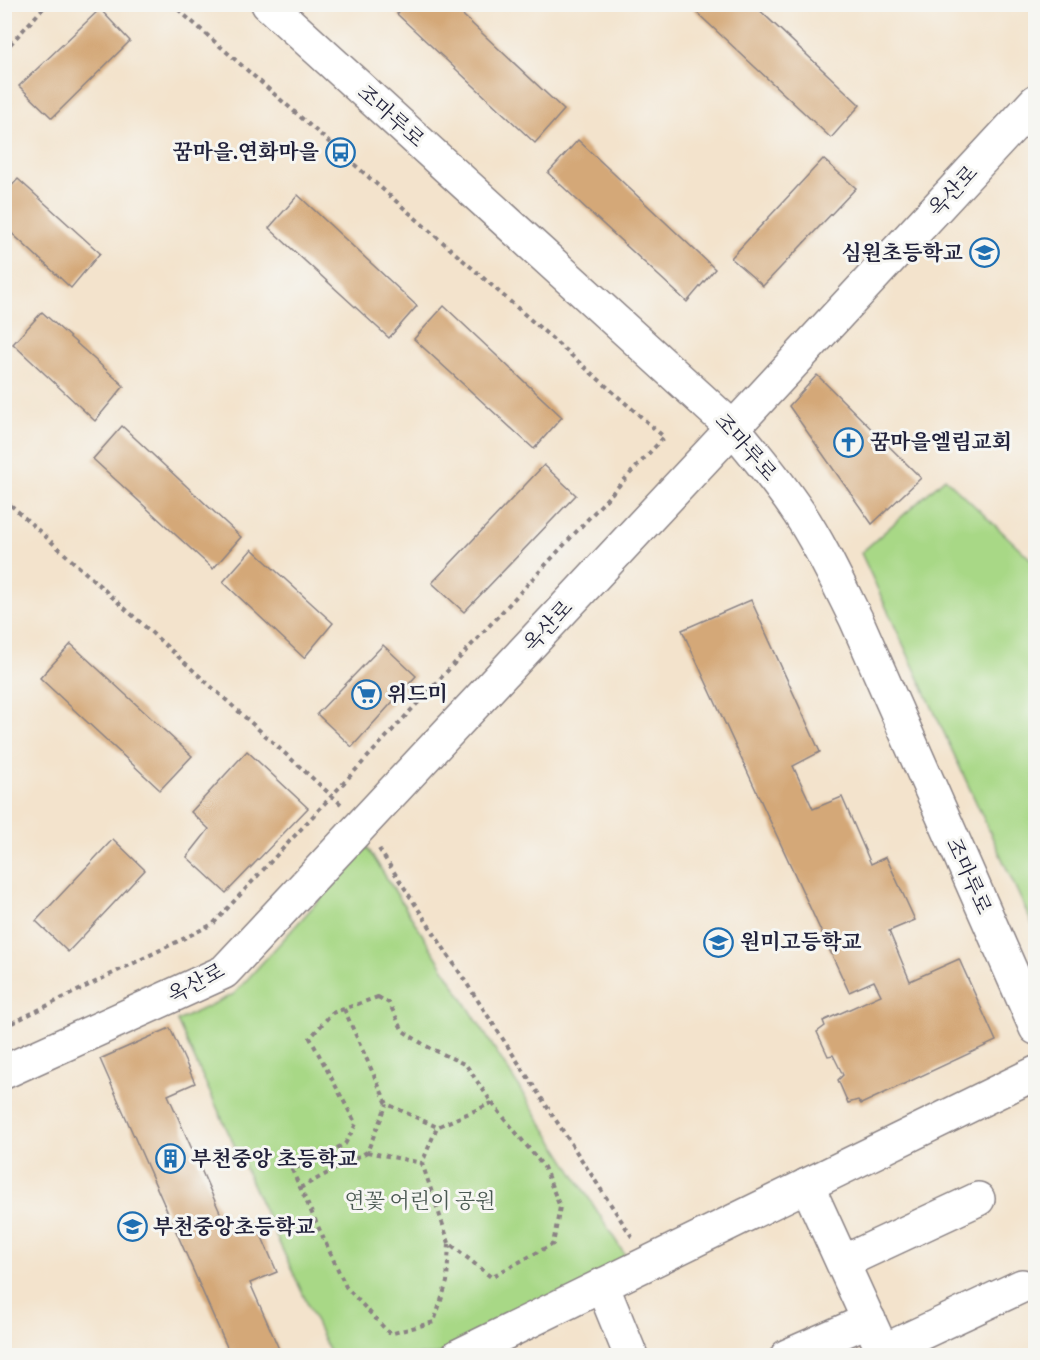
<svg xmlns="http://www.w3.org/2000/svg" width="1040" height="1360" font-family="'IM FELL English','Noto Serif KR',serif">
	<style>
		.green { fill: #a8d886; stroke: #657d60; stroke-width: 1.5 }
		.building { fill: #d4a878 }
		.lines { fill: none; stroke-linecap: round; stroke-linejoin: round }
		.minor-casing { stroke: #8a8284; stroke-width: 36 }
		.path { stroke: #8a8284; stroke-width: 4; stroke-dasharray: 4.5 4.5; stroke-linecap: butt }
		.minor { stroke: #fff; stroke-width: 33 }
		.labels { text-anchor: middle; stroke-width: 6; stroke-linejoin: round; paint-order: stroke }
		.street-label { font-size: 21px; fill: #22223b; stroke: #f6f6f2 }
		.poi-label { font-size: 21px; font-weight: bold; fill: #22223b; stroke: #f6f6f2; text-anchor: start }
		.park-label { font-size: 21px; fill: #4a5952; stroke: #f6f6f2 }
	</style>
	<rect width="100%" height="100%" fill="#f6f6f2"/>
	<filter id="ink" filterUnits="userSpaceOnUse"><feTurbulence type="fractalNoise" baseFrequency=".0167" numOctaves="2"/><feDisplacementMap in="SourceGraphic" scale="12" xChannelSelector="R" yChannelSelector="G"/><feConvolveMatrix kernelMatrix="1 2 1 2 8 2 1 2 1" color-interpolation-filters="sRGB"/></filter>
	<filter id="wash" filterUnits="userSpaceOnUse"><feTurbulence type="fractalNoise" baseFrequency=".008" numOctaves="4" result="noise"/><feDisplacementMap in="SourceGraphic" scale="24" xChannelSelector="R" yChannelSelector="G"/><feGaussianBlur stdDeviation="1.35" result="paint"/><feColorMatrix in="noise" values="0 0 0 0 0 0 0 0 0 0 0 0 0 0 0 0 0 1.4 0 .05"/><feComposite in="paint" operator="in"/></filter>
	<g filter="url(#wash)">
		<rect width="100%" height="100%" fill="#f3e3cc"/>
		<!-- green -->
		<g class="green">
			<polygon points="945,478 1035,563 1035,930 861,553"/>
			<polygon points="367,847 630,1263 437,1355 331,1355 177,1021 234,994"/>
		</g>
		<g id="blocks">
			<!-- building -->
			<g class="building">
				<polygon points="405,4 451,4 564,110 535,143 397,14"/>
				<polygon points="697,4 753,4 860,105 831,138 693,9"/>
				<polygon points="100,9 130,41 52,118 19,86"/>
				<polygon points="578,140 715,269 687,302 548,173"/>
				<polygon points="823,159 856,188 763,286 731,258"/>
				<polygon points="18,179 100,253 71,288 4,226 4,194"/>
				<polygon points="298,195 417,306 389,338 269,228"/>
				<polygon points="444,306 562,417 534,449 414,339"/>
				<polygon points="42,312 124,386 95,421 13,344"/>
				<polygon points="817,375 921,478 872,524 789,406"/>
				<polygon points="122,426 241,537 213,569 93,459"/>
				<polygon points="544,465 576,495 464,612 432,583"/>
				<polygon points="252,549 333,623 304,658 223,582"/>
				<polygon points="751,600 820,752 793,766 813,809 842,797 871,864 886,857 915,920 889,931 910,981 959,959 996,1041 861,1104 858,1100 848,1103 838,1080 843,1075 833,1055 828,1056 817,1032 825,1026 823,1021 881,995 874,981 849,992 682,630"/>
				<polygon points="71,644 192,756 160,790 40,678"/>
				<polygon points="383,645 416,676 352,747 317,714"/>
				<polygon points="247,751 308,808 226,893 187,857 209,829 191,812"/>
				<polygon points="113,839 145,870 68,952 36,921"/>
				<polygon points="170,1028 195,1083 168,1095 230,1235 256,1223 277,1272 250,1283 282,1356 231,1356 100,1059"/>
			</g>
		</g>
	</g>
	<g filter="url(#ink)">
		<use href="#blocks" fill-opacity="0" stroke="#8a8284" stroke-width="1.5"/>
		<g class="lines">
			<defs>
				<g id="minor">
					<path d="M268,4L733,428C756,455 779,483 799,513C821,546 838,583 856,619L1036,1028"/>
					<polyline points="4,1072 224,972 733,428 1036,101"/>
					<polyline points="807,1185 885,1356"/>
					<polyline points="843,1262 978,1199"/>
					<polyline points="602,1285 631,1356"/>
					<polyline points="883,1351 1022,1286"/>
					<polyline points="458,1356 1036,1073"/>
					<polyline points="787,1356 869,1320"/>
				</g>
			</defs>
			<!-- minor casing -->
			<use href="#minor" class="minor-casing"/>
			<!-- path -->
			<g class="path">
				<polyline points="4,51 47,4"/>
				<polyline points="4,499 342,805"/>
				<polyline points="379,849 632,1237"/>
				<polygon points="378,997 389,1003 403,1031 426,1046 466,1065 492,1103 544,1167 560,1207 553,1244 491,1277 449,1243 447,1282 434,1322 390,1334 346,1287 292,1170 345,1144 356,1124 310,1038 332,1013"/>
				<polyline points="344,1009 387,1104 437,1127"/>
				<polyline points="4,1027 213,924 664,437 172,4"/>
				<polyline points="367,1152 422,1163"/>
				<polyline points="300,1188 367,1152 387,1104"/>
				<polyline points="449,1243 422,1163 437,1127 492,1103"/>
			</g>
			<!-- minor -->
			<use href="#minor" class="minor"/>
		</g>
	</g>
	<!-- icons -->
	<defs>
		<symbol id="bus-ring" viewBox="-11 -11 22 22"><circle r="9.5" fill="#f6f6f2" stroke="#1f6fb2" stroke-width="1.5"/><path d="M-5-6H5V4H4V6H2V4H-2V6H-4V4H-5ZM-3.5-4V0h7V-4ZM-3.5 1.2v1.5H-2V1.2ZM2 1.2v1.5H3.5V1.2Z" fill="#1f6fb2"/></symbol>
		<symbol id="school-ring" viewBox="-11 -11 22 22"><circle r="9.5" fill="#f6f6f2" stroke="#1f6fb2" stroke-width="1.5"/><path d="M0-5L7-2L0 1L-7-2ZM-4 1L0 2.5L4 1V4Q0 6-4 4Z" fill="#1f6fb2"/></symbol>
		<symbol id="church-ring" viewBox="-11 -11 22 22"><circle r="9.5" fill="#f6f6f2" stroke="#1f6fb2" stroke-width="1.5"/><path d="M-1.2-6h2.4v3.5h3.3v2.4h-3.3V6h-2.4V-.1h-3.3v-2.4h3.3Z" fill="#1f6fb2"/></symbol>
		<symbol id="supermarket-ring" viewBox="-11 -11 22 22"><circle r="9.5" fill="#f6f6f2" stroke="#1f6fb2" stroke-width="1.5"/><path d="M-6-5.5h2.5l.6 2H6L4.5 2H-2.5L-4.4-4H-6ZM-1.5 3.2a1.3 1.3 0 1 0 .1 0ZM3 3.2a1.3 1.3 0 1 0 .1 0Z" fill="#1f6fb2"/></symbol>
		<symbol id="building-ring" viewBox="-11 -11 22 22"><circle r="9.5" fill="#f6f6f2" stroke="#1f6fb2" stroke-width="1.5"/><path d="M-4-6H4V6H1V3H-1V6H-4ZM-2.5-4.3h1.7v1.8h-1.7ZM.8-4.3h1.7v1.8H.8ZM-2.5-1h1.7V.8h-1.7ZM.8-1h1.7V.8H.8Z" fill="#1f6fb2"/></symbol>
	</defs>
	<g fill-rule="evenodd">
		<use href="#bus-ring" x="324" y="136" width="33" height="33"/>
		<use href="#school-ring" x="968" y="236" width="33" height="33"/>
		<use href="#church-ring" x="832" y="426" width="33" height="33"/>
		<use href="#supermarket-ring" x="350" y="678" width="33" height="33"/>
		<use href="#school-ring" x="702" y="926" width="33" height="33"/>
		<use href="#building-ring" x="154" y="1142" width="33" height="33"/>
		<use href="#school-ring" x="116" y="1210" width="33" height="33"/>
	</g>
	<g class="labels">
		<!-- street labels -->
		<g class="street-label">
			<text transform="translate(391 116) rotate(42)" y="7">조마루로</text>
			<text transform="translate(953 191) rotate(-47)" y="7">옥산로</text>
			<text transform="translate(746 447) rotate(49)" y="7">조마루로</text>
			<text transform="translate(548 626) rotate(-47)" y="7">옥산로</text>
			<text transform="translate(969 876) rotate(66)" y="7">조마루로</text>
			<text transform="translate(196 983) rotate(-28)" y="7">옥산로</text>
		</g>
		<!-- poi labels -->
		<g class="poi-label">
			<text x="319" y="159" text-anchor="end">꿈마을.연화마을</text>
			<text x="963" y="260" text-anchor="end">심원초등학교</text>
			<text x="870" y="449">꿈마을엘림교회</text>
			<text x="387" y="701">위드미</text>
			<text x="740" y="949">원미고등학교</text>
			<text x="191" y="1166">부천중앙 초등학교</text>
			<text x="153" y="1234">부천중앙초등학교</text>
		</g>
		<!-- park labels -->
		<g class="park-label">
			<text x="420" y="1208">연꽃 어린이 공원</text>
		</g>
	</g>
	<!-- margin -->
	<rect width="1040" height="1360" fill="none" stroke="#f6f6f2" stroke-width="24"/>
</svg>
